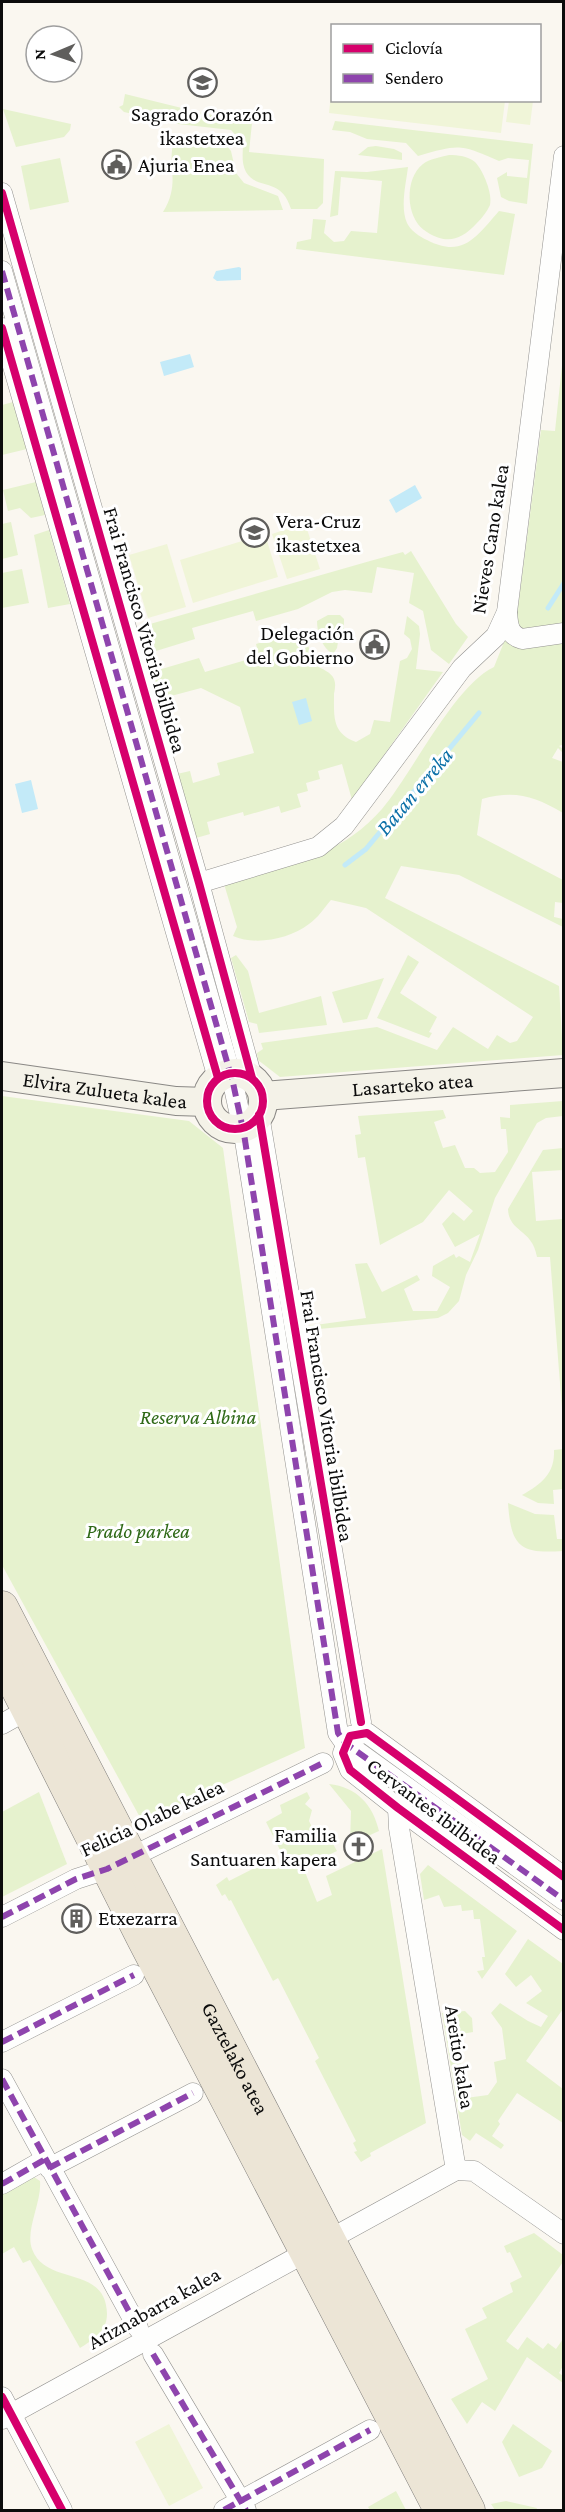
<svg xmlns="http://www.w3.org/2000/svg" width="565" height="2512" font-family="'Crimson Pro',serif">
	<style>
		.green { fill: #e6f2ce }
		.pitch { fill: #f0f5d8 }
		.water { fill: #c3eaf8 }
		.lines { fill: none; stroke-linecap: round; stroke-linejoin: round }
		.stream { stroke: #c3eaf8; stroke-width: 5 }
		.street-casing { stroke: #93928f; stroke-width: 21 }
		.secondary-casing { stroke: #8a8885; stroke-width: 30 }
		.primary-casing { stroke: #807f7c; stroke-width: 33 }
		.street { stroke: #fefefd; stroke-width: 20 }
		.secondary { stroke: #f4f2e8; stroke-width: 28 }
		.primary { stroke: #ece5d6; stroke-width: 32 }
		.quiet { stroke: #8e44ad; stroke-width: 6; stroke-dasharray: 12 6; stroke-linecap: butt }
		.cycleway-casing { stroke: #fff; stroke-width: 11 }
		.cycleway { stroke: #d6006c; stroke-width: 8 }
		.labels { text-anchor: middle; stroke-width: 6; stroke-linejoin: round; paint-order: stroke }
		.poi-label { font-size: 21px; fill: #0c0c0c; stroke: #fff; text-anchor: start }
		.street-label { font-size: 21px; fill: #0c0c0c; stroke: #fff }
		.park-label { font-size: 21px; font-style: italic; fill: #2f6917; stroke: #fff }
		.water-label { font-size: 22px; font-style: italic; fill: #0c70a8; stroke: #fff }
	</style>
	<rect width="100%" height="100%" fill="#faf7f0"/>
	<!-- green -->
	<g class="green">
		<path d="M125,94L202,113L252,123L249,152L324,159L323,203L317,209H291C281,176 257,191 246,172C241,163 243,152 243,143L231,130L178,124L124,112L119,107L123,105Z"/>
		<polygon points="3,109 71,124 70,130 64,137 16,147"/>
		<path d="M335,121L533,144L527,204L509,201L501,197L497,178L507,172V176L527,178L529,160L508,158L499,161C460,144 460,144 418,156L406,143L367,139L350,132L332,130Z"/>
		<path d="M184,136L222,140L231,151L236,173L244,183L278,196L283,210L163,212C182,181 165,165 175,138Z"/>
		<polygon points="376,146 394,149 402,153 402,160 358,155 368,147"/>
		<path d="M449,155C458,155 468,156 475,162C483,170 493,194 490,205C487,212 481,219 476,224C460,241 445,245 424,230C406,217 404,179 423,164C429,159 441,157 449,155Z"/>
		<polygon points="60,158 69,202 30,210 21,166"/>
		<path d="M408,167C406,184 400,207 407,223C410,230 420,237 427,240C463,259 477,236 499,211L515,214L504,275L296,249L297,242L311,239L313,219L326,220L324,233L334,242L344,241L351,231L377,233L382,181L341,177L338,215L330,217L335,171L367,172Z"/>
		<path d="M563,356L564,744L559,746L563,749L564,754L558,748L552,758L563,762V813C534,796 515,790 482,799L477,835L563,880V903L555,902L554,917L563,919V927L459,875L401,866L385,898L559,986L563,1055L280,1077L258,1060L257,1053L263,1049L261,1043L377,1027L437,1050L453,1027L488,1049L497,1035L510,1043L517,1041L533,1017L366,908L331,900C324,908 318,918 309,924C289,939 256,946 233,936L237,927L224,884C284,867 339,858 382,809C413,772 454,686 494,667L518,607L541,430L555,431Z"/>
		<polygon points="13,402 27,449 2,455 2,405"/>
		<polygon points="36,482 45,515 31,518 20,508 8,511 3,490"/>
		<polygon points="11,522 18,555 2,559 2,524"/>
		<polygon points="49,530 70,604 48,608 34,535"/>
		<polygon points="411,551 456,624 468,637 449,664 431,650 423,611 409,603 414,573 377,567 372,593 345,590 332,592 298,609 256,621 253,611 192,628 195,639 143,655 136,628 370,561 403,552 405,555"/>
		<polygon points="22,569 29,603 2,608 2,573"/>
		<path d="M328,615H340L344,619V630H340L337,648L333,654C322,648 317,633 317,621Z"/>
		<path d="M407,616L419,626L420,634L416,669L443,672L352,800L342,764L318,771L320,779L306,783L308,791L297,794L301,807L281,813L279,806L244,816L243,812L207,822L210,834L196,838L177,774L190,771L193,783L220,775L217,763L254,753L240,707L201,688L156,700L148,673L199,658L205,672L259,656L256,644L294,632L306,640L315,665C322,669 331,672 334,679C336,684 335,689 334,694C334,717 332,733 356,742L370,734L374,720L390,722L400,661L407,658L412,649L410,639L404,634Z"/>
		<polygon points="236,955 248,971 259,1013 321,996 327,1025 259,1033 257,1024 249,1022 231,958"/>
		<polygon points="408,955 419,962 400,993 437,1017 429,1032 432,1033 429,1038 377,1018"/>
		<polygon points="384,978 367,1019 343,1023 332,992"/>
		<polygon points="2,1096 189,1121 223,1148 305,1748 142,1821 2,1565"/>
		<polygon points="563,1101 563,1116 546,1118 537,1123 495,1198 478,1250 466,1275 459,1301 448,1313 438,1318 308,1330 308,1326 366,1318 355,1264 367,1263 382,1292 417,1275 420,1280 404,1289 413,1311 437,1311 450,1287 432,1276 433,1266 454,1254 456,1258 459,1256 470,1262 480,1234 455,1247 442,1224 453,1212 464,1221 473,1211 449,1190 423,1222 380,1245 365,1157 358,1158 355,1135 361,1134 358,1116 443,1110 446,1118 434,1122 443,1148 455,1145 465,1168 474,1168 480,1173 495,1172 508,1152 506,1129 501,1129 500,1117 510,1118 510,1105"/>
		<path d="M563,1148V1170L532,1172L536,1221L563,1219V1421L550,1257H537C532,1228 509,1233 508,1209L543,1150Z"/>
		<path d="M563,1449V1489L553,1490L554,1504L538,1503L522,1495C542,1484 555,1473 554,1450Z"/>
		<path d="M508,1503L535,1514L554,1515L557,1539H563V1551C520,1554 511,1547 508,1503Z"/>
		<path d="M329,1784C357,1787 373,1805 379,1831L350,1844L351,1811Z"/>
		<polygon points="39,1792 67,1864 2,1897 2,1812"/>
		<polygon points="307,1792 310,1798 305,1804 312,1810 309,1821 314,1831 325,1836 328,1843 332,1842 337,1851 303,1867 317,1902 332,1895 326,1876 382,1849 426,2123 370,2153 371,2156 361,2162 354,2152 357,2151 353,2143 356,2141 315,2061 319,2058 278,1978 273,1981 231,1900 229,1901 225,1894 222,1896 216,1885 227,1877 229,1881 270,1860 274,1866 285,1860 266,1822 282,1813 280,1805"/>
		<polygon points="428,1865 517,1931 482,1979 477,1971 484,1970 482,1957 485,1957 480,1919 474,1919 473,1910 462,1911 461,1905 444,1907 439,1895 424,1900 420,1874"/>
		<polygon points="528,1939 563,1964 563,2009 526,2061 563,2089 563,2123 517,2093 498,2121 500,2124 492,2136 504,2145 501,2149 476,2133 470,2141 462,2135 442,2013 465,2011 472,2018 473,2032 456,2035 466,2098 488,2095 497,2082 494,2062 506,2059 502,2028 491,2013 500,2003 528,2021 541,2027 548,2016 526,2003 542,1991 531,1975 516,1987 505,1974"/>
		<path d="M31,2175L40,2181C42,2202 25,2230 32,2249C46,2287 106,2264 107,2314C107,2331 93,2340 80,2348L30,2260L23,2263L14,2247L2,2254V2189Z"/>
		<polygon points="534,2233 563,2255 563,2262 506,2341 518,2350 527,2337 543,2349 548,2343 556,2349 563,2339 563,2366 559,2373 563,2376 563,2383 527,2357 495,2411 482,2402 467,2424 451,2399 488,2379 465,2329 487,2318 482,2308 513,2292 510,2283 522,2277 510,2252 507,2253 504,2246"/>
		<polygon points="513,2424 552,2451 542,2468 519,2477 502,2442"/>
		<polygon points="396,2491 406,2510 370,2510 368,2507"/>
		<polygon points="506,2501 537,2508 536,2510 495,2510 491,2504"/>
	</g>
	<!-- pitch -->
	<g class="pitch">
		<polygon points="332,84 332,100 505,101 501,133 329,113"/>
		<polygon points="509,101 533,101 530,125 506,122"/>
		<polygon points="305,523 320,569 287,579 272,534"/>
		<polygon points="265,534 278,577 193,603 180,560"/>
		<polygon points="167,544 186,607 148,618 129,555"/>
		<polygon points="169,2424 203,2488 169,2506 135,2442"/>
	</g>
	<!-- water -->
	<g class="water">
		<polygon points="239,267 241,268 241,280 217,281 213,278 216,271"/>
		<polygon points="190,354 194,367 164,376 160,362"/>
		<polygon points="415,485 422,498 396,513 389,500"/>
		<polygon points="306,698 312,721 299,725 292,702"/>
		<polygon points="31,780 38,809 22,813 15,784"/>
	</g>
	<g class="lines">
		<!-- stream -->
		<g class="stream">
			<polyline points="548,608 564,583"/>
			<polyline points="345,865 366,849 479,713"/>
		</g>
		<defs>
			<g id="street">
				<polyline points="2,193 199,883 252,1078"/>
				<polyline points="2,271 233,1083 244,1134 338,1733 345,1743 564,1900"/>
				<polyline points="2,328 218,1078"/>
				<path d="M507,612C508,624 508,635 522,639L564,633"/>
				<polyline points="199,883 318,847 344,826 462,668 496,636 507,612 564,156"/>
				<polyline points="259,1115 361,1722"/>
				<polyline points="2,1724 27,1710"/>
				<polyline points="564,1877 367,1733 350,1736 343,1753 350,1770 398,1808 564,1930"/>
				<polyline points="2,1917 76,1879 107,1869 323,1763"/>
				<polyline points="2,2042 134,1975"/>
				<polyline points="2,2079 138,2328"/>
				<polyline points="49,2168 193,2093"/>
				<polyline points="456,2170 474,2171 564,2234"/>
				<polyline points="2,2184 44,2160"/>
				<polyline points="153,2354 246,2510"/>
				<polyline points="2,2397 62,2510"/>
				<polyline points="2,2419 456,2170 399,1828 398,1808"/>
				<polyline points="224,2510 370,2430"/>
			</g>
			<g id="secondary">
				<circle cx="235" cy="1101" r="28"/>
				<path id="s1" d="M2,1076L176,1101L207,1102"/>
				<path id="s2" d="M263,1096L564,1073"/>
			</g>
			<g id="primary">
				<path id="s3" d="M2,1607L469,2510"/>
				<polyline points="2,1659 143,1939 440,2510"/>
			</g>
		</defs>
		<!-- street casing -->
		<use href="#street" class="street-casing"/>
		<!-- secondary casing -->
		<use href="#secondary" class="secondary-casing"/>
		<!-- primary casing -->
		<use href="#primary" class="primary-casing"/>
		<!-- street -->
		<use href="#street" class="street"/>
		<!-- secondary -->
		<use href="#secondary" class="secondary"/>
		<!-- primary -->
		<use href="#primary" class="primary"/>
		<!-- quiet -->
		<g class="quiet">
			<polyline points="2,271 233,1083 244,1134 338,1733 345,1743 564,1900"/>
			<polyline points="2,1917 76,1879 107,1869 323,1763"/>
			<polyline points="2,2042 134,1975"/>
			<polyline points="2,2079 138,2328"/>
			<polyline points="49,2168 193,2093"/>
			<polyline points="2,2184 44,2160"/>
			<polyline points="153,2354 246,2510"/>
			<polyline points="224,2510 370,2430"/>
		</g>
		<defs>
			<g id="cycleway">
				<polyline points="2,193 199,883 252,1078"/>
				<polyline points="2,328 218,1078"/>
				<circle cx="235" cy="1101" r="28"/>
				<polyline points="259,1115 361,1722"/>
				<polyline points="564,1877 367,1733 350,1736 343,1753 350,1770 398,1808 564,1930"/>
				<polyline points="2,2397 62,2510"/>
			</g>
		</defs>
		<!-- cycleway casing -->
		<use href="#cycleway" class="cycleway-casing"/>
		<!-- cycleway -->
		<use href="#cycleway" class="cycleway"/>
	</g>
	<!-- icons -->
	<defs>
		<symbol id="school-ring" viewBox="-11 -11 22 22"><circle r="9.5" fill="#fff" stroke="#5f5e5c" stroke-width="1.5"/><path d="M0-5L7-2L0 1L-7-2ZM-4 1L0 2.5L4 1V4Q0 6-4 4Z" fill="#5f5e5c"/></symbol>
		<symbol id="civic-ring" viewBox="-11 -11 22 22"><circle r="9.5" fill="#fff" stroke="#5f5e5c" stroke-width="1.5"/><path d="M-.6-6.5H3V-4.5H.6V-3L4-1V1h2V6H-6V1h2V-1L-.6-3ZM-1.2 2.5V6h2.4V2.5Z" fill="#5f5e5c"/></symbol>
		<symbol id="church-ring" viewBox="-11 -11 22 22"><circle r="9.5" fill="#fff" stroke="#5f5e5c" stroke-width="1.5"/><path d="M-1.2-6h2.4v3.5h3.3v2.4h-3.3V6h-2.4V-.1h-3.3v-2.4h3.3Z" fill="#5f5e5c"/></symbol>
		<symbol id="building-ring" viewBox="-11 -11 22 22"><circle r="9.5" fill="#fff" stroke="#5f5e5c" stroke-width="1.5"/><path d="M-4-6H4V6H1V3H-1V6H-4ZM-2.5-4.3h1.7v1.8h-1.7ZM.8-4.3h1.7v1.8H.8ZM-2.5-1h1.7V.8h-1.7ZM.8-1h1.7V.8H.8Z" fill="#5f5e5c"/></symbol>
	</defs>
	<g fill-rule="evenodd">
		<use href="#school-ring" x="186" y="66" width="33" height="33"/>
		<use href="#civic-ring" x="100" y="148" width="33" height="33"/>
		<use href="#school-ring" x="238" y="516" width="33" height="33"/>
		<use href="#civic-ring" x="358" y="628" width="33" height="33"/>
		<use href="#church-ring" x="342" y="1830" width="33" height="33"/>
		<use href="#building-ring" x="60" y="1902" width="33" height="33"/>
	</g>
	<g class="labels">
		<!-- poi labels -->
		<g class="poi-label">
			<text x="202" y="121" text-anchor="middle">Sagrado Corazón<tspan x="202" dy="24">ikastetxea</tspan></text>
			<text x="138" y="172">Ajuria Enea</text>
			<text x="276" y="528">Vera-Cruz<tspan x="276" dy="24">ikastetxea</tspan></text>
			<text x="354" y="640" text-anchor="end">Delegación<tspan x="354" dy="24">del Gobierno</tspan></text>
			<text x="337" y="1842" text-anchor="end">Familia<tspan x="337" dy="24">Santuaren kapera</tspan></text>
			<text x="98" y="1925">Etxezarra</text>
		</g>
		<!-- street labels -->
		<g class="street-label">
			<text transform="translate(490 539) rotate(-81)" y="7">Nieves Cano kalea</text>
			<text transform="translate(145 630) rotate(74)" y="7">Frai Francisco Vitoria ibilbidea</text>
			<text dy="7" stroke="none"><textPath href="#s2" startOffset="150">Lasarteko atea</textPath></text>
			<text dy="7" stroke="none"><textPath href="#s1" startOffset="104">Elvira Zulueta kalea</textPath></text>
			<text transform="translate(327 1416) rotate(81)" y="7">Frai Francisco Vitoria ibilbidea</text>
			<text transform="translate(434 1811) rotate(37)" y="7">Cervantes ibilbidea</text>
			<text transform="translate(152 1818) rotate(-25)" y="7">Felicia Olabe kalea</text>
			<text transform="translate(460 2057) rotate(81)" y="7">Areitio kalea</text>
			<text dy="7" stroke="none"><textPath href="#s3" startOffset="508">Gaztelako atea</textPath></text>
			<text transform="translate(154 2308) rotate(-29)" y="7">Ariznabarra kalea</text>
		</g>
		<!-- park labels -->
		<g class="park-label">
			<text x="198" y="1424">Reserva Albina</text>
			<text x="138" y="1538">Prado parkea</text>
		</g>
		<!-- water labels -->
		<g class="water-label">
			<text transform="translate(414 791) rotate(-50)" y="8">Batan erreka</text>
		</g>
	</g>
	<!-- border -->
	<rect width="565" height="2512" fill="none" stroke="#0c0c0c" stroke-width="6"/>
	<!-- legend -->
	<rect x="331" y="24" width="210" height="78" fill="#ffffff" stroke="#9e9e9e" stroke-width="1.5"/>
	<rect x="343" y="44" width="30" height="9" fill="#d6006c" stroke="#9e9e9e" stroke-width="1.5"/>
	<text x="385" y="54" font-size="18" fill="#0c0c0c">Ciclovía</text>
	<rect x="343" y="74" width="30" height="9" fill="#8e44ad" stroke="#9e9e9e" stroke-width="1.5"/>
	<text x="385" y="84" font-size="18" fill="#0c0c0c">Sendero</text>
	<!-- north arrow -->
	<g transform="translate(54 54) rotate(268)"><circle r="28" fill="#ffffff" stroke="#9e9e9e" stroke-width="1.5"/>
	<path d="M0-4.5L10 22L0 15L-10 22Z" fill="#5f5e5c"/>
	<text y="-9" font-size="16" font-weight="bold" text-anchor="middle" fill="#0c0c0c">N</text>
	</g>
</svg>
